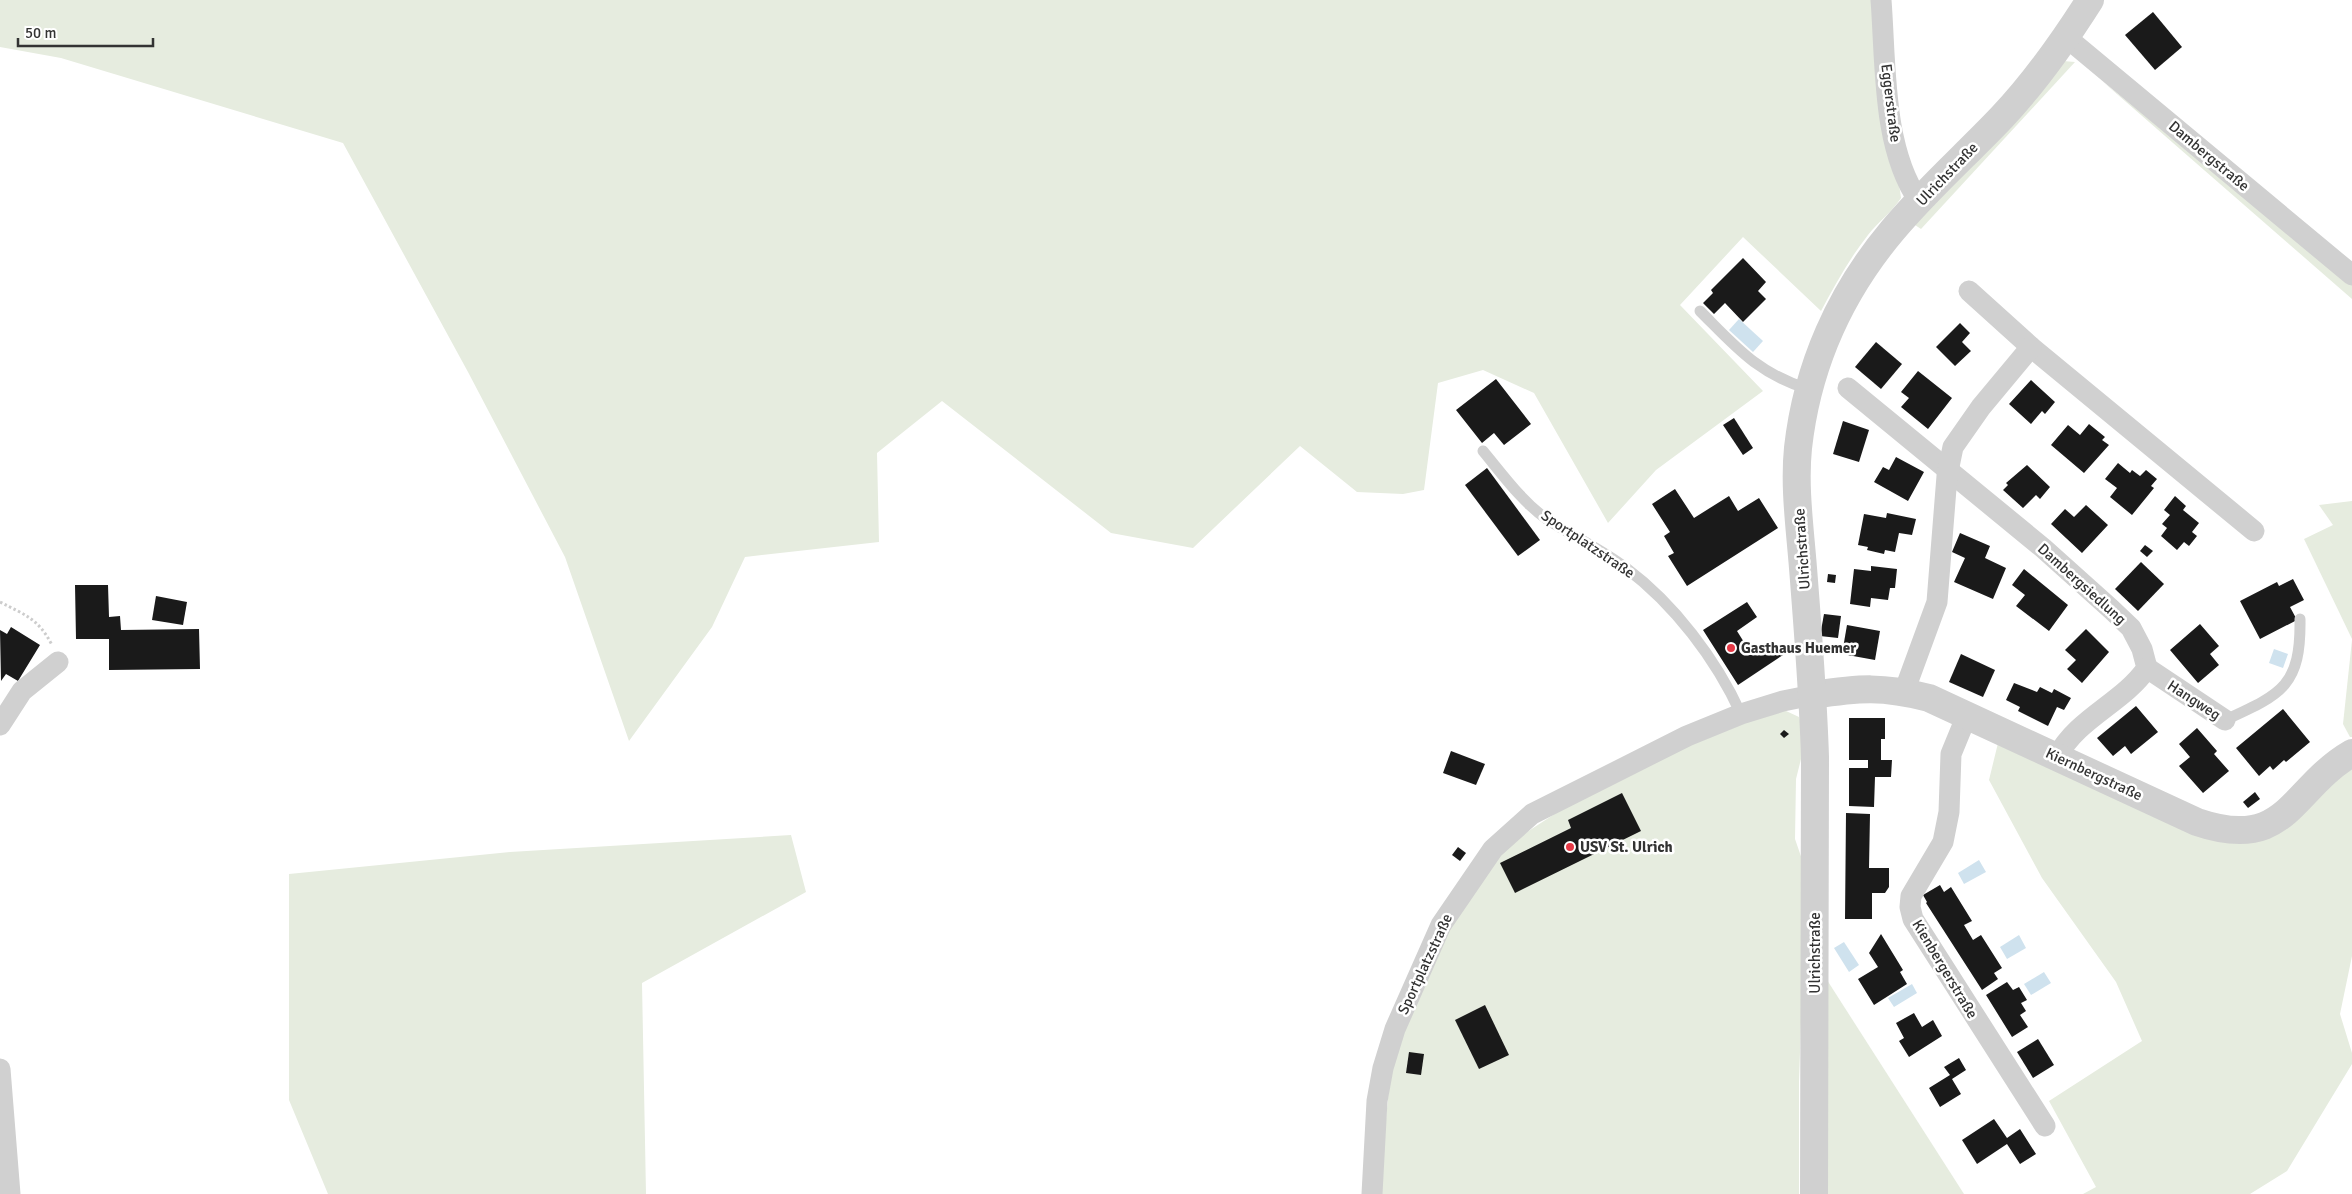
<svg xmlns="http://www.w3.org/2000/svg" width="2352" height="1194" font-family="Signika,sans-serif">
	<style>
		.green { fill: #e6ecdf }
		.water { fill: #cfe2ee }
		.building { fill: #1a1a1a }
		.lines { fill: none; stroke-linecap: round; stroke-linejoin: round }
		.path { stroke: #cdcdcd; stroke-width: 3; stroke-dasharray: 2.5 2.5; stroke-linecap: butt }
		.service { stroke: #d0d0d0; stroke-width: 11 }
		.minor { stroke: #d0d0d0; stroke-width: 21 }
		.tertiary { stroke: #d0d0d0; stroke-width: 28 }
		.poi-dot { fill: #e63946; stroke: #fff; stroke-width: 2 }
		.labels { text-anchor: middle; stroke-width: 5; stroke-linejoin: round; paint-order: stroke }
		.street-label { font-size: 15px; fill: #333; stroke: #fff }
		.poi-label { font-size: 15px; font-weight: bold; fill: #333; stroke: #fff; text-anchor: start }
	</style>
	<rect width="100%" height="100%" fill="#fff"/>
	<!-- green -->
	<g class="green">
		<path d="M0,0H1873L1901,198C1892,212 1878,222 1868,235C1849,259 1835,285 1821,311L1743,237L1680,305L1763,391L1656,470L1608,523L1534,393L1483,370L1438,383L1424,490L1403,494L1357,492L1300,446L1193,548L1111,533L942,401L877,453L879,542L745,557L712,627L629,741L565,557L468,372L343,143L61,58L0,47Z"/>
		<polygon points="2063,61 2075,62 1921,229 1912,223"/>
		<polygon points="2102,81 2352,284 2352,299"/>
		<polygon points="2352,501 2352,639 2304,539 2333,525 2319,505"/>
		<polygon points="2352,640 2352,737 2350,737 2343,724"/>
		<polygon points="1784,710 1799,717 1806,739 1796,779 1795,839 1806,871 1799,1082 1799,1194 1379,1194 1391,1066 1446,926 1507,845 1576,800 1703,735"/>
		<polygon points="1999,739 2241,838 2352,761 2352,956 2340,1014 2352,1053 2352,1064 2287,1171 2250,1194 2083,1194 2096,1187 2049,1101 2142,1041 2116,982 2042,878 1989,780"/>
		<polygon points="791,835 806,892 642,983 646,1194 328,1194 289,1100 289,874 510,852"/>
		<polygon points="1827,980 1964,1194 1823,1194"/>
	</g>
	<!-- water -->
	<g class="water">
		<polygon points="1739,319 1763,341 1753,352 1729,330"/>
		<polygon points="2274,649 2288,654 2283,668 2269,663"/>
		<polygon points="1979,860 1986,872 1964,884 1958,873"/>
		<polygon points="2019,935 2026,948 2007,959 2000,947"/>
		<polygon points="1844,942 1859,965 1849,972 1834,948"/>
		<polygon points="2044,972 2051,983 2031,995 2024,984"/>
		<polygon points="1912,984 1917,993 1894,1007 1888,998"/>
	</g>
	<!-- building -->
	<g class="building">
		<polygon points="2153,12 2182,47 2155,70 2125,35"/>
		<polygon points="1743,258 1766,282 1758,291 1766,299 1743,322 1725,303 1714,314 1703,303 1713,293 1711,290"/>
		<polygon points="1960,323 1970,333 1962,342 1971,351 1955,366 1936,347"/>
		<polygon points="1876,342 1902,364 1881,389 1855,367"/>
		<polygon points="1918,371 1952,398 1928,429 1901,407 1909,398 1901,392"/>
		<polygon points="1496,379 1531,424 1504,445 1494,433 1482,443 1456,410"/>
		<polygon points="2031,380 2055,402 2045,414 2042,411 2031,424 2009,404"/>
		<polygon points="1734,418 1753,448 1743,455 1723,425"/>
		<polygon points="1843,421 1869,430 1859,462 1833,454"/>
		<polygon points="2089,424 2105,437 2102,440 2109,445 2084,473 2051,445 2068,425 2080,435"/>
		<polygon points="1896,457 1924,472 1908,501 1874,482 1883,467 1889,470"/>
		<polygon points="2118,463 2130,473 2132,470 2140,476 2146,470 2157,479 2151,486 2154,488 2132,515 2110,497 2117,488 2105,479"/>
		<polygon points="2027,465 2050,487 2040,499 2036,495 2023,508 2003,490 2008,485 2006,483"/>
		<polygon points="1487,468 1540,540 1518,556 1465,485"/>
		<polygon points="1675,489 1694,518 1729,496 1738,511 1759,498 1778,528 1687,586 1668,556 1674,553 1664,536 1670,532 1652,504"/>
		<polygon points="2175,496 2186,506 2183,510 2199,523 2192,532 2197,536 2189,546 2184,542 2177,550 2161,536 2167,528 2162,524 2170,515 2164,510"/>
		<polygon points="2086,505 2108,525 2082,553 2051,524 2065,509 2074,517"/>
		<polygon points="1887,513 1916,519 1912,535 1899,533 1895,552 1885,550 1884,554 1867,550 1868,547 1858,545 1864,514 1886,518"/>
		<polygon points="1960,533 1990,546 1985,558 2006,568 1993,599 1954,582 1965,558 1952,552"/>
		<polygon points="2145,545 2153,551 2147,557 2140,551"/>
		<polygon points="2141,562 2164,584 2138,611 2115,589"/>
		<polygon points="1871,566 1897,569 1895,588 1890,588 1888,600 1871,598 1870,607 1850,604 1854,569 1871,571"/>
		<polygon points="2024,569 2068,605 2049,631 2016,606 2025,595 2012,585"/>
		<polygon points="1828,574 1836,575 1835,583 1827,582"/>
		<polygon points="2293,579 2304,600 2290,607 2297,620 2260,639 2240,601 2277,582 2279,586"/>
		<polygon points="75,585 108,585 109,617 120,616 121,630 199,629 200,669 109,670 109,639 76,639"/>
		<polygon points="156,596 187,602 183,625 152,620"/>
		<polygon points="1747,602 1757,617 1737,631 1752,655 1774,641 1783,655 1738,685 1703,630"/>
		<polygon points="1824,614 1841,616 1838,638 1820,636"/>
		<polygon points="2200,624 2219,646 2210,654 2219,665 2198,683 2170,650"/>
		<polygon points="1847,625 1880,631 1875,660 1842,654"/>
		<polygon points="11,627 40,645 18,681 6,674 1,681 0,630 7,634"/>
		<polygon points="2086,629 2109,652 2082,683 2067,669 2076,660 2065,650"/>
		<polygon points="1961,654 1995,670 1983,697 1949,682"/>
		<polygon points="2014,683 2037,692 2040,687 2052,693 2054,689 2071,698 2064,710 2057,707 2048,726 2018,711 2020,707 2006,700"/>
		<polygon points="2136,706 2158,732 2131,754 2125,746 2113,756 2097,738"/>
		<polygon points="2283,709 2310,742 2286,762 2284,760 2273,770 2270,766 2259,776 2236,748"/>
		<polygon points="1849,718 1885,718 1885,739 1881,739 1881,760 1892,760 1891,777 1875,777 1874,807 1849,806 1849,768 1868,768 1868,760 1849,760"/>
		<polygon points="2197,728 2217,751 2214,754 2229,771 2203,793 2179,766 2190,757 2179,744"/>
		<polygon points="1784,730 1789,734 1784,738 1780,734"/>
		<polygon points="1451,751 1485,764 1476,785 1443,773"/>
		<polygon points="2255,792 2260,799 2248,808 2243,802"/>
		<polygon points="1622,793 1641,831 1515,893 1500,863 1571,828 1568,820"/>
		<polygon points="1846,813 1870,814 1869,868 1889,868 1889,887 1885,893 1872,893 1872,919 1845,919"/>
		<polygon points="1458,847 1466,853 1460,861 1452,855"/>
		<polygon points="1940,885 1944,892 1951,887 1972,921 1964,925 1973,940 1981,935 2002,968 1994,973 1998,979 1982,990 1926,903 1927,902 1923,895"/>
		<polygon points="1881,934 1903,970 1900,972 1907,984 1874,1005 1858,979 1878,967 1869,953"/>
		<polygon points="2007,982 2013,990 2019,987 2027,1000 2021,1003 2026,1011 2020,1015 2028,1027 2012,1037 1986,995"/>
		<polygon points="1485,1005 1509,1055 1479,1069 1455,1020"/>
		<polygon points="1914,1013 1922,1027 1933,1020 1942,1036 1909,1057 1899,1041 1904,1038 1896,1023"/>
		<polygon points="2038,1039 2054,1065 2033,1078 2017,1052"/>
		<polygon points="1409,1052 1424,1054 1421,1075 1406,1073"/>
		<polygon points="1959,1058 1966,1070 1952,1079 1961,1094 1940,1107 1929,1088 1950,1075 1944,1067"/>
		<polygon points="1994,1119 2007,1138 2020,1129 2036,1154 2020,1164 2007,1144 1977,1164 1962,1140"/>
	</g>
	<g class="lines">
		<!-- path -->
		<path class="path" d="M0,602C25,615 38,618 52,645"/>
		<!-- service -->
		<g class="service">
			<path d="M1700,311C1736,347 1757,373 1808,389"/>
			<path d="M1483,451C1503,475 1522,502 1548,520C1574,537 1601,549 1626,568C1674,604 1716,659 1741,714"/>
			<path d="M2225,720C2282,694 2301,686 2300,619"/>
		</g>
		<!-- minor -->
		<g class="minor">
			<path d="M1881,0C1886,64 1882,148 1919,201"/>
			<polyline points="2066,37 2352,275"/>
			<polyline points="1969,291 2031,347 2254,531"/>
			<path d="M1848,388L2043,548L2111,609L2131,628L2142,649L2147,668C2123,703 2077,718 2057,757"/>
			<polyline points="2147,668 2225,720"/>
			<polyline points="1904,692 1937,602 1947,476 1953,447 1981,407 2031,347"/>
			<polyline points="1967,715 1951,754 1949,812 1943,842 1911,896 1910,907 1913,919 2045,1126"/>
			<polyline points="0,725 22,691 58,662"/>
			<polyline points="0,1069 10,1194"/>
			<polyline points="1372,1194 1377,1101 1383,1068 1395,1029 1441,925 1493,849 1532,814 1687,736 1741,714 1783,701 1813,695"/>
		</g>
		<!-- tertiary -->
		<g class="tertiary">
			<path d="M1813,695C1860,688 1882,686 1929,698L2197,822C2288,853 2290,789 2352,753"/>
			<path d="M1814,1194L1815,757C1813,694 1808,631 1803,568C1800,529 1794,487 1798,448C1807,367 1840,293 1892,231C1926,190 1966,155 2002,117C2036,81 2064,41 2090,0"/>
		</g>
	</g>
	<!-- markers -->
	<g class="poi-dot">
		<circle cx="1731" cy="648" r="5"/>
		<circle cx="1570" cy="847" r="5"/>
	</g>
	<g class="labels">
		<!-- street labels -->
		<g class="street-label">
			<text transform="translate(1891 103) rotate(83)" y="5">Eggerstraße</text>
			<text transform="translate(2209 156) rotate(40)" y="5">Dambergstraße</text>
			<text transform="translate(1947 174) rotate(-46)" y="5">Ulrichstraße</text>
			<text transform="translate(1588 544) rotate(34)" y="5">Sportplatzstraße</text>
			<text transform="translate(1802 549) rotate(-94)" y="5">Ulrichstraße</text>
			<text transform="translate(2082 584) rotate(42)" y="5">Dambergsiedlung</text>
			<text transform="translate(2194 700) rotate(33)" y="5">Hangweg</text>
			<text transform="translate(2094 774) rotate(25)" y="5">Kiernbergstraße</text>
			<text transform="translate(1815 953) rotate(-90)" y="5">Ulrichstraße</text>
			<text transform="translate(1425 964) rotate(-65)" y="5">Sportplatzstraße</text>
			<text transform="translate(1945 969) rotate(59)" y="5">Kienbergerstraße</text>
		</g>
		<!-- poi labels -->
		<g class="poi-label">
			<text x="1741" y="653">Gasthaus Huemer</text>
			<text x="1580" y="852">USV St. Ulrich</text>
		</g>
	</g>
	<!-- scale -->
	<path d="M18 38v8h135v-8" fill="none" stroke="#333333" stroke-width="2.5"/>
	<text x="25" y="38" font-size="15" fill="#333333" stroke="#ffffff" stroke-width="4" paint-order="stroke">50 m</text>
</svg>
